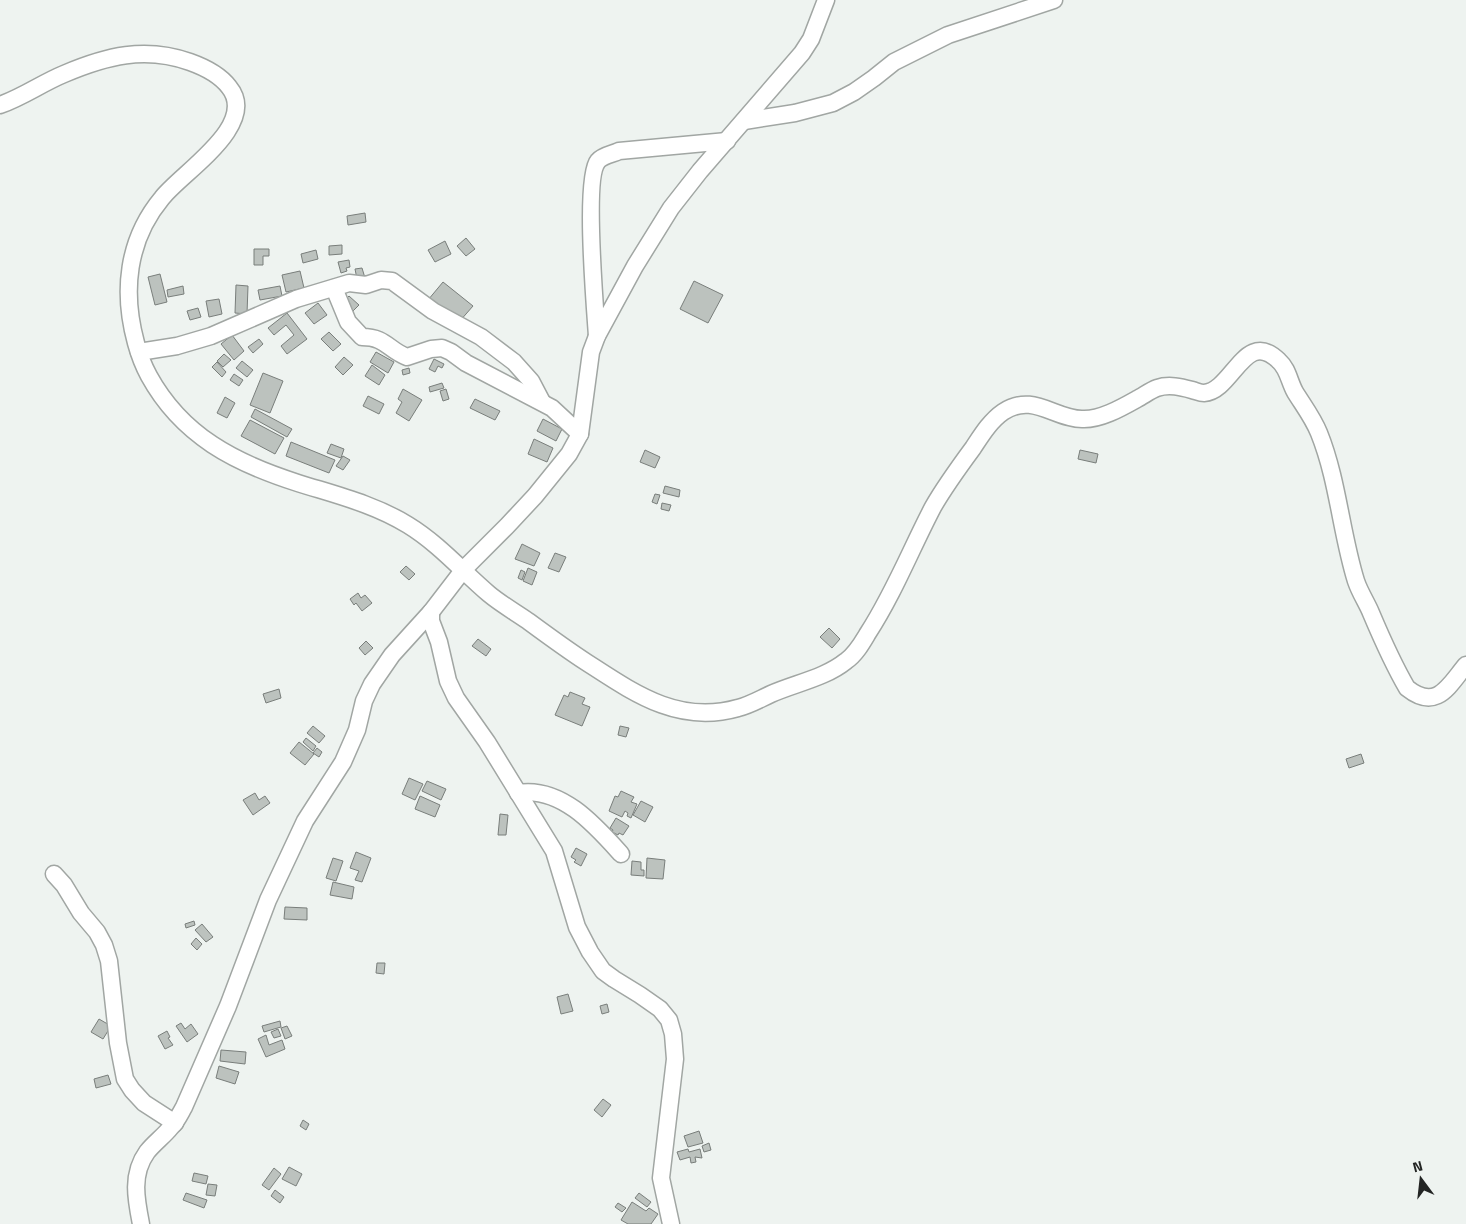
<svg xmlns="http://www.w3.org/2000/svg" width="1466" height="1224" font-family="'Titillium Web',sans-serif">
	<style>
		.building { fill: #bcc2be; stroke: #797e7b }
		.lines { fill: none; stroke-linecap: round; stroke-linejoin: round }
		.minor-casing { stroke: #a1a6a3; stroke-width: 19 }
		.minor { stroke: #fff; stroke-width: 16 }
	</style>
	<rect width="100%" height="100%" fill="#eef3f0"/>
	<!-- building -->
	<g class="building">
		<polygon points="365,213 366,222 348,225 347,216"/>
		<polygon points="466,238 475,249 466,256 457,246"/>
		<polygon points="445,241 451,254 435,262 428,250"/>
		<polygon points="342,245 342,254 329,255 329,246"/>
		<polygon points="254,249 269,249 269,256 263,256 263,265 254,265"/>
		<polygon points="316,250 318,259 303,263 301,254"/>
		<polygon points="349,260 350,267 346,268 347,271 341,273 338,262"/>
		<polygon points="362,268 365,278 357,279 355,269"/>
		<polygon points="300,271 304,288 286,292 282,275"/>
		<polygon points="160,274 167,302 155,305 148,277"/>
		<polygon points="694,281 723,295 708,323 680,309"/>
		<polygon points="443,282 473,306 459,322 428,300"/>
		<polygon points="236,285 248,286 247,314 235,313"/>
		<polygon points="183,286 184,294 168,297 167,290"/>
		<polygon points="280,286 282,296 260,300 258,290"/>
		<polygon points="349,296 359,305 353,311 343,302"/>
		<polygon points="219,299 222,314 209,317 206,301"/>
		<polygon points="318,303 327,315 314,324 305,313"/>
		<polygon points="198,308 201,317 190,320 187,311"/>
		<polygon points="287,313 307,339 287,354 281,346 294,335 286,325 274,335 268,328"/>
		<polygon points="329,332 341,344 333,351 321,339"/>
		<polygon points="232,335 244,351 234,360 221,344"/>
		<polygon points="259,339 263,344 253,353 248,347"/>
		<polygon points="376,352 394,362 388,373 370,362"/>
		<polygon points="224,354 231,360 223,367 217,361"/>
		<polygon points="344,357 353,365 343,375 335,367"/>
		<polygon points="434,359 444,364 442,368 438,366 435,372 429,369"/>
		<polygon points="242,361 253,370 247,377 236,368"/>
		<polygon points="217,362 226,372 222,377 212,367"/>
		<polygon points="372,365 385,375 379,385 365,376"/>
		<polygon points="409,368 410,373 403,375 402,370"/>
		<polygon points="263,373 283,381 270,413 250,405"/>
		<polygon points="234,374 243,380 239,386 230,380"/>
		<polygon points="442,383 444,388 430,392 429,387"/>
		<polygon points="403,389 422,400 409,421 396,413 402,402 398,399"/>
		<polygon points="446,389 449,399 443,401 440,391"/>
		<polygon points="368,396 384,404 379,414 363,406"/>
		<polygon points="225,397 235,403 227,418 217,413"/>
		<polygon points="475,399 500,411 495,420 470,408"/>
		<polygon points="255,409 292,429 287,437 251,417"/>
		<polygon points="543,419 562,429 556,441 537,431"/>
		<polygon points="250,420 284,438 275,454 241,436"/>
		<polygon points="534,439 553,448 547,462 528,454"/>
		<polygon points="291,442 335,460 329,473 286,456"/>
		<polygon points="331,444 344,449 341,458 327,453"/>
		<polygon points="645,450 660,457 655,468 640,462"/>
		<polygon points="1080,450 1098,454 1096,463 1078,459"/>
		<polygon points="343,456 350,460 343,470 336,466"/>
		<polygon points="665,486 680,490 679,497 663,493"/>
		<polygon points="655,494 660,495 657,504 652,502"/>
		<polygon points="662,503 671,505 669,511 661,509"/>
		<polygon points="522,544 540,553 534,566 515,559"/>
		<polygon points="555,553 566,557 559,572 548,568"/>
		<polygon points="406,566 415,574 409,580 400,572"/>
		<polygon points="528,568 537,572 532,585 523,581"/>
		<polygon points="521,570 525,572 522,580 518,578"/>
		<polygon points="358,593 361,598 365,595 372,603 362,611 356,603 354,605 350,599"/>
		<polygon points="829,628 840,639 832,648 820,637"/>
		<polygon points="478,639 491,649 486,656 472,646"/>
		<polygon points="366,641 373,648 365,655 359,648"/>
		<polygon points="279,689 281,698 266,703 263,694"/>
		<polygon points="570,692 585,698 582,704 590,707 582,726 555,715 564,695 568,697"/>
		<polygon points="313,726 325,736 319,743 307,733"/>
		<polygon points="620,726 629,728 626,737 618,735"/>
		<polygon points="306,738 316,746 313,751 303,742"/>
		<polygon points="299,742 314,754 305,765 290,753"/>
		<polygon points="317,748 322,752 319,757 313,753"/>
		<polygon points="1361,754 1364,763 1349,768 1346,759"/>
		<polygon points="409,778 423,784 415,800 402,794"/>
		<polygon points="427,781 446,789 441,800 422,791"/>
		<polygon points="621,791 634,797 631,802 637,804 631,818 627,816 628,813 625,811 622,817 609,811 615,796 618,797"/>
		<polygon points="255,793 259,800 265,796 270,803 253,815 243,800"/>
		<polygon points="420,796 440,805 435,817 415,809"/>
		<polygon points="641,801 653,807 645,822 633,815"/>
		<polygon points="500,814 508,815 506,835 498,835"/>
		<polygon points="616,818 629,826 623,835 619,833 618,835 612,832 613,830 610,828"/>
		<polygon points="576,848 587,854 581,866 574,862 576,860 571,857"/>
		<polygon points="356,852 371,858 362,882 355,880 359,871 350,868"/>
		<polygon points="333,858 343,861 336,881 326,878"/>
		<polygon points="647,858 665,860 663,879 646,878"/>
		<polygon points="632,861 641,862 641,870 644,870 644,876 631,875"/>
		<polygon points="333,882 354,887 352,899 330,895"/>
		<polygon points="285,907 307,908 307,920 284,919"/>
		<polygon points="194,921 195,925 186,928 185,924"/>
		<polygon points="202,924 213,937 206,942 195,930"/>
		<polygon points="196,938 202,944 197,950 191,944"/>
		<polygon points="377,963 385,963 384,974 376,973"/>
		<polygon points="568,994 573,1011 561,1014 557,997"/>
		<polygon points="607,1004 609,1012 602,1014 600,1006"/>
		<polygon points="99,1019 111,1026 103,1039 91,1032"/>
		<polygon points="280,1021 281,1027 264,1032 262,1026"/>
		<polygon points="181,1023 185,1029 191,1024 198,1034 187,1042 176,1026"/>
		<polygon points="287,1026 292,1036 285,1039 281,1028"/>
		<polygon points="278,1029 281,1036 274,1038 271,1032"/>
		<polygon points="167,1031 170,1037 168,1038 173,1045 165,1049 158,1036"/>
		<polygon points="266,1035 269,1045 282,1040 285,1049 266,1057 258,1039"/>
		<polygon points="221,1050 246,1052 245,1064 220,1061"/>
		<polygon points="219,1066 239,1072 235,1084 216,1078"/>
		<polygon points="108,1075 111,1084 96,1088 94,1079"/>
		<polygon points="603,1099 611,1105 602,1117 594,1110"/>
		<polygon points="303,1120 309,1124 306,1130 300,1126"/>
		<polygon points="699,1131 703,1143 688,1147 684,1136"/>
		<polygon points="709,1143 711,1150 704,1152 702,1146"/>
		<polygon points="688,1149 689,1152 700,1149 702,1158 695,1157 696,1162 691,1163 690,1157 680,1160 677,1152"/>
		<polygon points="289,1167 302,1174 296,1186 282,1179"/>
		<polygon points="274,1168 281,1174 269,1190 262,1185"/>
		<polygon points="194,1173 208,1176 206,1184 192,1181"/>
		<polygon points="208,1184 217,1185 215,1196 206,1195"/>
		<polygon points="275,1190 284,1197 280,1203 271,1196"/>
		<polygon points="186,1193 207,1200 204,1208 183,1200"/>
		<polygon points="639,1193 651,1202 647,1207 635,1198"/>
		<polygon points="632,1202 646,1211 649,1208 658,1214 651,1224 628,1224 621,1220"/>
		<polygon points="618,1203 626,1208 622,1212 615,1207"/>
	</g>
	<g class="lines">
		<defs>
			<g id="minor">
				<path d="M0,105C23,97 42,83 64,74C106,56 145,46 190,62C204,67 220,75 229,87C260,125 181,173 162,198C127,240 122,292 136,343C139,354 143,365 149,376C182,436 235,463 298,483C336,495 374,504 408,525C439,544 462,571 489,594C501,604 515,612 528,621C547,635 566,649 586,662C634,693 678,725 738,708C750,705 760,699 771,694C796,683 825,678 846,661C856,654 862,643 868,633C894,593 911,549 933,507C945,486 959,467 973,448C981,436 990,421 1003,412C1033,392 1054,419 1082,419C1100,420 1121,408 1137,399C1143,396 1151,390 1157,388C1169,384 1181,387 1192,390C1196,391 1200,393 1204,393C1233,391 1245,327 1279,361C1288,369 1289,381 1295,392C1303,405 1313,418 1319,433C1338,480 1341,533 1356,581C1360,593 1367,603 1371,613C1382,639 1393,664 1407,688C1437,712 1449,685 1466,665"/>
				<polyline points="744,121 795,113 833,103 854,92 874,78 894,62 948,35 1054,0"/>
				<path d="M334,288L348,322L362,337C386,337 388,350 407,357L431,349L442,348L451,352L466,363L552,408L580,434"/>
				<path d="M597,336C595,308 584,177 598,161C603,155 613,154 619,151L727,141"/>
				<polyline points="139,352 177,346 211,336 296,299 349,283 366,285 381,280 392,281 433,311 481,337 514,362 531,381 542,402"/>
				<polyline points="431,612 431,621 439,642 448,681 456,698 487,742 554,851 577,927 590,952 603,971 614,979 640,995 660,1009 669,1020 673,1034 675,1059 661,1178 671,1224"/>
				<path d="M518,793C561,786 595,825 621,854"/>
				<polyline points="54,874 64,885 81,913 97,932 104,945 109,961 118,1043 125,1079 132,1090 144,1103 175,1123"/>
				<path d="M141,1224C136,1199 131,1174 147,1152C154,1143 164,1136 171,1127C177,1121 180,1114 184,1107L228,1006L268,900L305,821L343,762L357,730L364,701L372,684L392,655L431,612L464,569L507,526L535,496L569,454L580,434L591,352L597,336L635,266L671,208L700,171L802,53L811,39L826,0"/>
			</g>
		</defs>
		<!-- minor casing -->
		<use href="#minor" class="minor-casing"/>
		<!-- minor -->
		<use href="#minor" class="minor"/>
	</g>
	<!-- north arrow -->
	<g transform="translate(1421 1179) rotate(345)" stroke="#eef3f0" stroke-width="4" paint-order="stroke">
	<path d="M0-4L9 19L0 12L-9 19Z" fill="#222423"/>
	<text y="-8" font-size="14" font-weight="bold" text-anchor="middle" fill="#222423">N</text>
	</g>
</svg>
